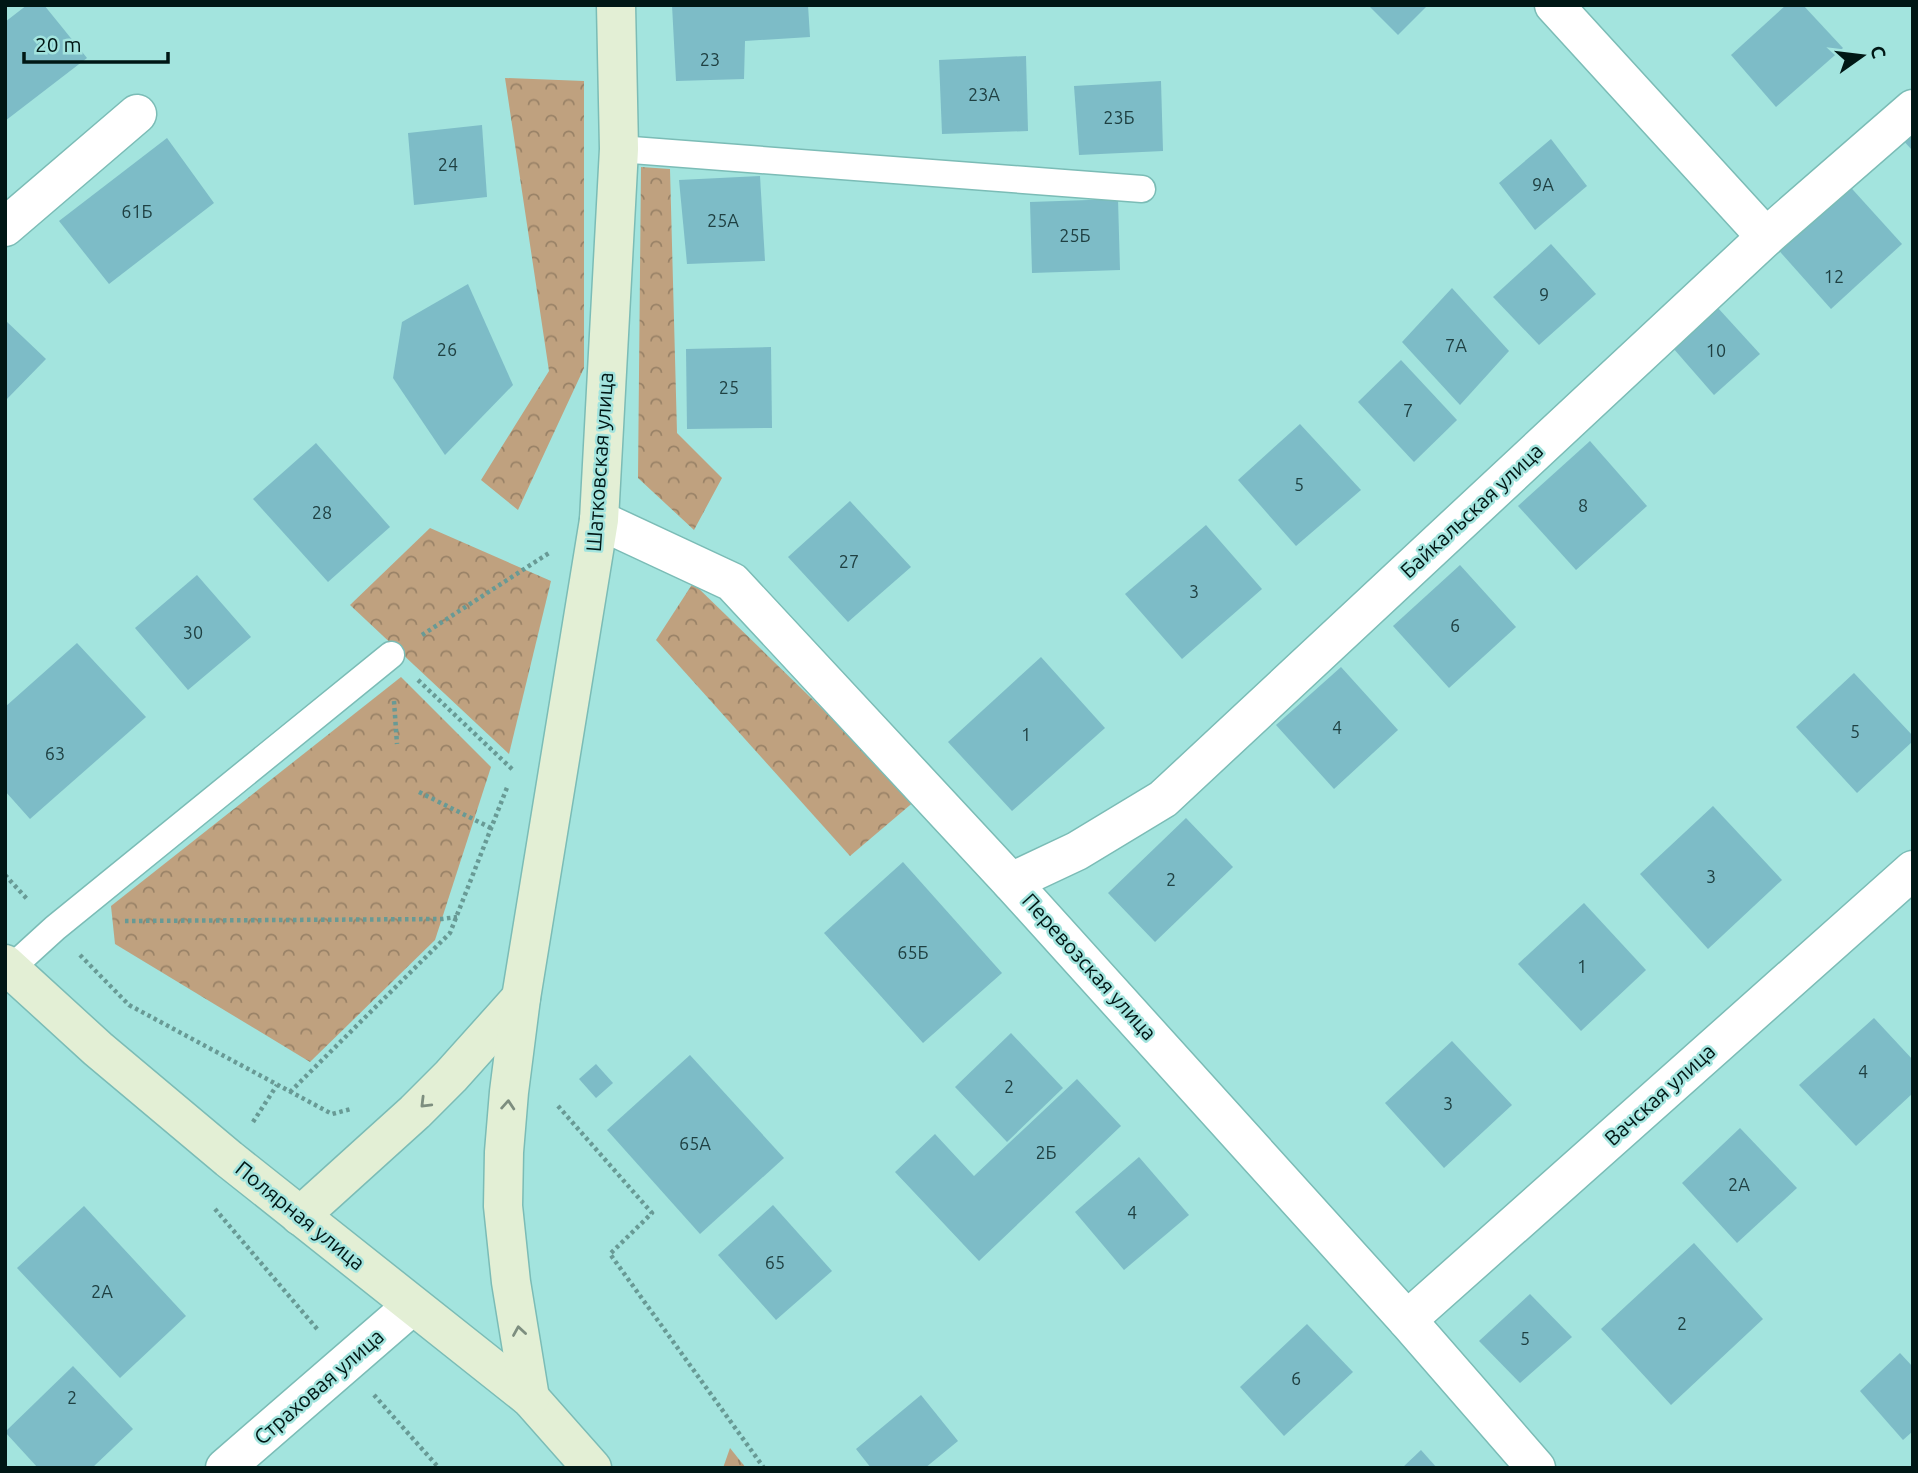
<svg xmlns="http://www.w3.org/2000/svg" width="1918" height="1473" font-family="Ubuntu,sans-serif">
	<style>
		.grass { fill: url(#grass-tufts) }
		.forest { fill: url(#forest-crowns) }
		.building { fill: #7dbcc7 }
		.lines { fill: none; stroke-linecap: round; stroke-linejoin: round }
		.lane-casing { stroke: #7bbcb6; stroke-width: 29 }
		.street-casing { stroke: #7bbcb6; stroke-width: 41 }
		.secondary-casing { stroke: #7bbcb6; stroke-width: 41 }
		.path { stroke: #689a95; stroke-width: 4.5; stroke-dasharray: 3.5 3.5; stroke-linecap: butt }
		.lane { stroke: #fff; stroke-width: 26 }
		.street { stroke: #fff; stroke-width: 38 }
		.secondary { stroke: #e3efd5; stroke-width: 38 }
		.oneway { stroke: #7d8e7f }
		.labels { text-anchor: middle; stroke-width: 5; stroke-linejoin: round; paint-order: stroke }
		.number-label { font-size: 18px; fill: #1f4042 }
		.street-label { font-size: 21px; fill: #001715; stroke: #a3e4de }
	</style>
	<defs>
		<pattern id="grass-tufts" width="24" height="20" patternUnits="userSpaceOnUse" patternTransform="scale(1.75)"><rect width="24" height="20" fill="#bfa17f"/><path d="M3 7l-1-3M5 7V3M7 7l1-3M15 17l-1-3M17 17v-4M19 17l1-3" fill="none" stroke="#998267"/></pattern>
		<pattern id="forest-crowns" width="20" height="18" patternUnits="userSpaceOnUse" patternTransform="scale(1.75)"><rect width="20" height="18" fill="#bfa17f"/><path d="M2 6a3 3 0 1 1 6 0M12 15a3 3 0 1 1 6 0" fill="none" stroke="#998267"/></pattern>
	</defs>
	<rect width="100%" height="100%" fill="#a3e4de"/>
	<!-- grass -->
	<polygon class="grass" points="730,1448 746,1468 723,1468"/>
	<!-- forest -->
	<g class="forest">
		<polygon points="505,78 584,81 584,368 518,510 481,480 549,371"/>
		<polygon points="641,167 670,169 677,433 722,478 694,530 638,478"/>
		<polygon points="430,528 551,581 509,754 350,605"/>
		<polygon points="693,583 916,800 850,856 656,640"/>
		<polygon points="401,677 491,767 435,940 310,1062 115,944 111,906"/>
	</g>
	<!-- building -->
	<g class="building">
		<polygon points="27,5 44,5 87,58 5,121 5,22"/>
		<polygon points="672,5 808,5 810,37 745,41 744,79 676,81"/>
		<polygon points="1368,5 1428,5 1398,35"/>
		<polygon points="1786,5 1803,5 1843,48 1776,107 1731,55"/>
		<polygon points="1026,56 1028,131 942,134 939,60"/>
		<polygon points="1161,81 1163,151 1079,155 1074,86"/>
		<polygon points="1913,122 1913,151 1898,135"/>
		<polygon points="482,125 487,197 414,205 408,133"/>
		<polygon points="167,138 214,203 109,284 59,221"/>
		<polygon points="1551,139 1587,186 1535,230 1499,183"/>
		<polygon points="760,176 765,261 687,264 679,180"/>
		<polygon points="1844,180 1902,244 1831,309 1774,245"/>
		<polygon points="1118,199 1120,270 1032,273 1030,202"/>
		<polygon points="1551,244 1596,294 1539,345 1493,297"/>
		<polygon points="468,284 513,385 445,455 393,378 402,322"/>
		<polygon points="1452,288 1509,351 1460,405 1402,342"/>
		<polygon points="1718,308 1760,354 1714,395 1673,348"/>
		<polygon points="5,320 46,359 5,401"/>
		<polygon points="771,347 772,428 687,429 686,349"/>
		<polygon points="1401,360 1457,420 1414,462 1358,402"/>
		<polygon points="1300,424 1361,490 1296,546 1238,480"/>
		<polygon points="1590,441 1647,506 1576,570 1518,506"/>
		<polygon points="316,443 390,527 328,582 253,499"/>
		<polygon points="850,501 911,567 848,622 788,557"/>
		<polygon points="1206,525 1262,589 1182,659 1125,594"/>
		<polygon points="1460,565 1516,627 1449,688 1393,626"/>
		<polygon points="197,575 251,637 188,690 135,628"/>
		<polygon points="77,643 146,717 30,819 5,791 5,707"/>
		<polygon points="1041,657 1105,728 1012,811 948,742"/>
		<polygon points="1341,667 1398,730 1334,789 1276,725"/>
		<polygon points="1854,673 1913,736 1913,741 1857,793 1796,727"/>
		<polygon points="1713,806 1782,880 1708,949 1640,874"/>
		<polygon points="1186,818 1233,867 1155,942 1108,893"/>
		<polygon points="903,862 1002,973 923,1043 824,933"/>
		<polygon points="1584,903 1646,970 1581,1031 1518,964"/>
		<polygon points="1874,1018 1913,1060 1913,1093 1856,1146 1799,1085"/>
		<polygon points="1011,1033 1063,1088 1007,1142 955,1087"/>
		<polygon points="1452,1041 1512,1105 1444,1168 1385,1103"/>
		<polygon points="690,1055 784,1158 700,1234 607,1130"/>
		<polygon points="596,1064 613,1083 596,1098 579,1079"/>
		<polygon points="1077,1079 1121,1126 979,1261 895,1172 935,1134 974,1176"/>
		<polygon points="1740,1128 1797,1188 1737,1243 1682,1183"/>
		<polygon points="1139,1157 1189,1215 1124,1270 1075,1212"/>
		<polygon points="773,1205 832,1271 776,1320 718,1255"/>
		<polygon points="84,1206 186,1316 120,1378 17,1268"/>
		<polygon points="1694,1243 1763,1319 1671,1405 1601,1329"/>
		<polygon points="1530,1294 1572,1337 1520,1383 1479,1341"/>
		<polygon points="1307,1324 1353,1372 1284,1436 1240,1387"/>
		<polygon points="1900,1353 1913,1367 1913,1431 1903,1440 1860,1391"/>
		<polygon points="73,1366 133,1429 92,1468 38,1468 5,1432"/>
		<polygon points="921,1395 958,1441 925,1468 871,1468 856,1449"/>
		<polygon points="1421,1450 1437,1468 1402,1468"/>
	</g>
	<g class="lines">
		<defs>
			<g id="lane">
				<polyline points="619,149 1142,189"/>
				<polyline points="10,969 55,928 391,655"/>
			</g>
			<g id="street">
				<polyline points="1554,5 1766,237"/>
				<polyline points="5,227 137,114"/>
				<polyline points="599,520 732,582 1011,882 1407,1320 1536,1468"/>
				<polyline points="1011,882 1077,851 1163,799 1766,237 1913,109"/>
				<polyline points="1407,1320 1913,870"/>
				<polyline points="225,1468 412,1306"/>
			</g>
			<g id="secondary">
				<polyline points="5,964 98,1049 229,1159 530,1398 592,1468"/>
				<polyline points="300,1216 415,1112 451,1076 521,998"/>
				<polyline points="530,1398 511,1282 503,1206 504,1152 509,1092 521,998 599,520 619,149 616,5"/>
			</g>
		</defs>
		<!-- lane casing -->
		<use href="#lane" class="lane-casing"/>
		<!-- street casing -->
		<use href="#street" class="street-casing"/>
		<!-- secondary casing -->
		<use href="#secondary" class="secondary-casing"/>
		<!-- path -->
		<g class="path">
			<polyline points="422,635 549,553"/>
			<polyline points="418,680 513,770"/>
			<polyline points="394,701 397,744"/>
			<polyline points="419,792 491,828"/>
			<polyline points="5,875 28,900"/>
			<polyline points="125,921 442,919 457,917"/>
			<polyline points="80,955 129,1005 332,1114 351,1109"/>
			<polyline points="290,1092 450,933 508,785"/>
			<polyline points="558,1106 652,1213 610,1254 764,1468"/>
			<polyline points="253,1122 277,1085"/>
			<polyline points="215,1209 318,1330"/>
			<polyline points="374,1395 439,1468"/>
		</g>
		<!-- lane -->
		<use href="#lane" class="lane"/>
		<!-- street -->
		<use href="#street" class="street"/>
		<!-- secondary -->
		<use href="#secondary" class="secondary"/>
	</g>
	<!-- one-way arrows -->
	<defs><path id="oneway-chevron" d="M-2-3.5L2.5 0L-2 3.5" fill="none" stroke-width="1.6" stroke-linecap="round" stroke-linejoin="round" transform="scale(1.75)"/></defs>
	<g class="oneway">
		<use href="#oneway-chevron" transform="translate(425 1103) rotate(135)"/>
		<use href="#oneway-chevron" transform="translate(508 1105) rotate(-86)"/>
		<use href="#oneway-chevron" transform="translate(519 1331) rotate(-99)"/>
	</g>
	<g class="labels">
		<!-- number labels -->
		<g class="number-label">
			<text x="710" y="66">23</text>
			<text x="984" y="101">23А</text>
			<text x="1119" y="124">23Б</text>
			<text x="448" y="171">24</text>
			<text x="1543" y="191">9А</text>
			<text x="137" y="218">61Б</text>
			<text x="723" y="227">25А</text>
			<text x="1075" y="242">25Б</text>
			<text x="1834" y="283">12</text>
			<text x="1544" y="301">9</text>
			<text x="1456" y="352">7А</text>
			<text x="447" y="356">26</text>
			<text x="1716" y="357">10</text>
			<text x="729" y="394">25</text>
			<text x="1408" y="417">7</text>
			<text x="1299" y="491">5</text>
			<text x="1583" y="512">8</text>
			<text x="322" y="519">28</text>
			<text x="849" y="568">27</text>
			<text x="1194" y="598">3</text>
			<text x="1455" y="632">6</text>
			<text x="193" y="639">30</text>
			<text x="1337" y="734">4</text>
			<text x="1855" y="738">5</text>
			<text x="1026" y="741">1</text>
			<text x="55" y="760">63</text>
			<text x="1711" y="883">3</text>
			<text x="1171" y="886">2</text>
			<text x="913" y="959">65Б</text>
			<text x="1582" y="973">1</text>
			<text x="1863" y="1078">4</text>
			<text x="1009" y="1093">2</text>
			<text x="1448" y="1110">3</text>
			<text x="695" y="1150">65А</text>
			<text x="1046" y="1159">2Б</text>
			<text x="1739" y="1191">2А</text>
			<text x="1132" y="1219">4</text>
			<text x="775" y="1269">65</text>
			<text x="102" y="1298">2А</text>
			<text x="1682" y="1330">2</text>
			<text x="1525" y="1345">5</text>
			<text x="1296" y="1385">6</text>
			<text x="72" y="1404">2</text>
		</g>
		<!-- street labels -->
		<g class="street-label">
			<text transform="translate(600 462) rotate(-86)" y="7">Шатковская улица</text>
			<text transform="translate(1472 511) rotate(-43)" y="7">Байкальская улица</text>
			<text transform="translate(1089 967) rotate(48)" y="7">Перевозская улица</text>
			<text transform="translate(1660 1095) rotate(-42)" y="7">Вачская улица</text>
			<text transform="translate(300 1216) rotate(39)" y="7">Полярная улица</text>
			<text transform="translate(319 1387) rotate(-41)" y="7">Страховая улица</text>
		</g>
	</g>
	<!-- border -->
	<rect width="1918" height="1473" fill="none" stroke="#001715" stroke-width="14"/>
	<!-- north arrow -->
	<g transform="translate(1862 56) rotate(76)" stroke="#a3e4de" stroke-width="5" paint-order="stroke">
	<path d="M0-5L12 26L0 18L-12 26Z" fill="#001715"/>
	<text y="-10" font-size="19" font-weight="bold" text-anchor="middle" fill="#001715">С</text>
	</g>
	<!-- scale -->
	<path d="M24 52v10h144v-10" fill="none" stroke="#001715" stroke-width="3.5"/>
	<text x="35" y="52" font-size="21" fill="#001715" stroke="#a3e4de" stroke-width="5" paint-order="stroke">20 m</text>
</svg>
